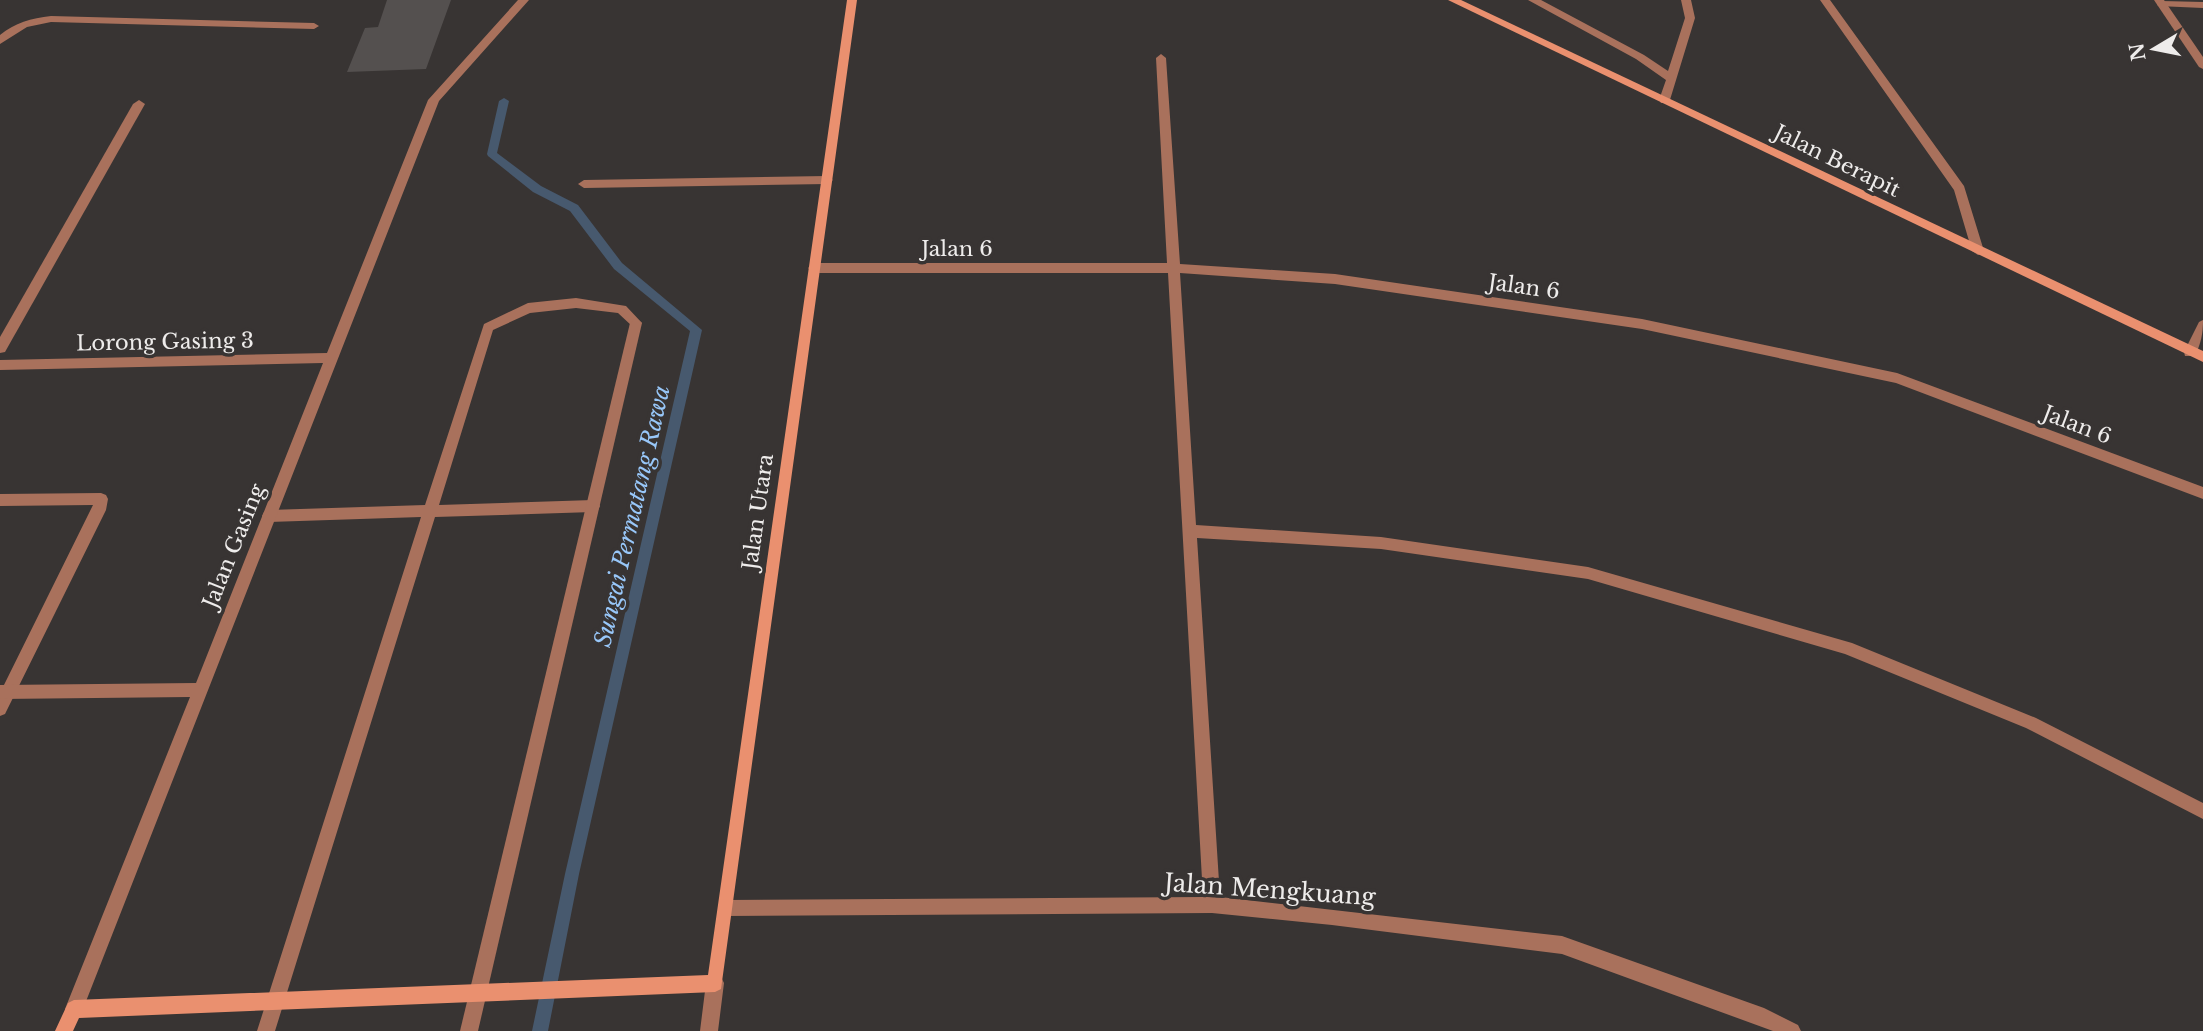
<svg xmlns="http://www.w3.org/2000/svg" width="2203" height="1031" font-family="'Libre Baskerville',serif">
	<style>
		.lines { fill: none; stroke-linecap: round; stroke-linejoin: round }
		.stream { fill: #47596e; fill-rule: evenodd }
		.building { fill: #54504f }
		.lane { fill: #a9715c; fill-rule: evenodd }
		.street { fill: #a9715c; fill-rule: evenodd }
		.secondary { fill: #ea906f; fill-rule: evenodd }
		.labels { text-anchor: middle; stroke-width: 7; stroke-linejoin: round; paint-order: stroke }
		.street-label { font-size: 21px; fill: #eeeceb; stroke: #383433 }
		.water-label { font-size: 23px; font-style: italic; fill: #98c7f9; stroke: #383433 }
		.near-street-label { font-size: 24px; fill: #eeeceb; stroke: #383433 }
	</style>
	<rect width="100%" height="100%" fill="#383433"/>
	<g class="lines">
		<!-- stream -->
		<polygon class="stream" points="504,98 509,101 497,153 541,186 578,205 622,263 702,330 579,874 548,1031 532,1031 565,874 690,331 614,269 570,211 533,192 488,156 487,154 499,101"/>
	</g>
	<!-- building -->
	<polygon class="building" points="387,0 451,0 426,69 347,72 365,28 378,27"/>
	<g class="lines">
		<!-- lane -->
		<g class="lane">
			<polygon points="2162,1 2203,2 2203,8 2158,6 2157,4"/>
			<polygon points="827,176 833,180 827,184 584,188 578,184 584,180"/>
			<polygon points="576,298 626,306 642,323 636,328 632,326 618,313 576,308 530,313 493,330 439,505 593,500 598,502 600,506 598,510 593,512 435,517 275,1031 257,1031 421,517 269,522 264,520 262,516 264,512 269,510 425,505 484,324 528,303"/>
			<polygon points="101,493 106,495 108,499 106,510 5,714 0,716 0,693 93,505 0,506 0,494"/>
		</g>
		<!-- street -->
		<g class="street">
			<polygon points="518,0 529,0 439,101 83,1009 80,1015 74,1018 68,1015 65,1009 190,697 0,699 0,685 196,683 323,363 0,370 0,360 327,353 428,100"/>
			<polygon points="1528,0 1541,0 1644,55 1668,71 1685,18 1681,0 1691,0 1695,18 1669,103 1661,103 1659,100 1666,80 1636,59"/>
			<polygon points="1820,0 1830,0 1964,186 1984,251 1982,254 1978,255 1972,251 1954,190"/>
			<polygon points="2154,0 2164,0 2203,57 2203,69 2199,67"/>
			<path d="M51,16L314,23L319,26L314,29L51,22L27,27L0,44V35C15,23 31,18 51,16Z"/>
			<polygon points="1161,54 1166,58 1180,264 1335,274 1642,319 1897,373 2203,487 2203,499 1896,383 1642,329 1335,284 1180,273 1196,525 1381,537 1588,567 1852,643 2036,718 2203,803 2203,819 2026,728 1845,654 1588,579 1381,549 1197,538 1220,897 1562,936 1764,1008 1798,1025 1801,1031 1773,1031 1562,954 1332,925 1212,913 726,916 720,914 718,908 720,902 726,900 1203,897 1168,273 814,273 808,268 814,263 1167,263 1156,58"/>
			<polygon points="139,100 145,104 5,352 0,353 0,337 133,104"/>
			<polygon points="636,318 642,323 478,1031 460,1031 630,323"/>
			<path d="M2203,320C2203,334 2201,343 2195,356H2185L2184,352L2199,322Z"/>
			<polygon points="715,974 721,977 724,983 718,1031 700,1031 706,983 709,977"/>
		</g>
		<!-- secondary -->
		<g class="secondary">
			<polygon points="847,0 857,0 721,989 715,992 79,1018 73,1031 55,1031 68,1003 74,1000 708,975"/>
			<polygon points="1448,0 1461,0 2203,351 2203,362"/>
		</g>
	</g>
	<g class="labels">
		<!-- street labels -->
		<g class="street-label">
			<text transform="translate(1837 161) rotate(26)" y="7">Jalan Berapit</text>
			<text x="957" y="256">Jalan 6</text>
			<text transform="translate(1524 287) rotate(8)" y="7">Jalan 6</text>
			<text transform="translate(165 342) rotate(-1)" y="7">Lorong Gasing 3</text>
			<text transform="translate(2077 425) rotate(21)" y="7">Jalan 6</text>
			<text transform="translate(758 512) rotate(-82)" y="7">Jalan Utara</text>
			<text transform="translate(234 546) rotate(-68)" y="7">Jalan Gasing</text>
		</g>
		<!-- water labels -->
		<g class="water-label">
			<text transform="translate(632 516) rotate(-77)" y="8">Sungai Permatang Rawa</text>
		</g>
		<!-- near-street labels -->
		<g class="near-street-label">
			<text transform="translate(1270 890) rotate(4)" y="8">Jalan Mengkuang</text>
		</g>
	</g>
	<!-- north arrow -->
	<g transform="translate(2154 49) rotate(260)" stroke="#383433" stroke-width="5" paint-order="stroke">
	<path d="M0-5L12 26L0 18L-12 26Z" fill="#eeeceb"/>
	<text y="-10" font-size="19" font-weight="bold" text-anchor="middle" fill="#eeeceb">N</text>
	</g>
</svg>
